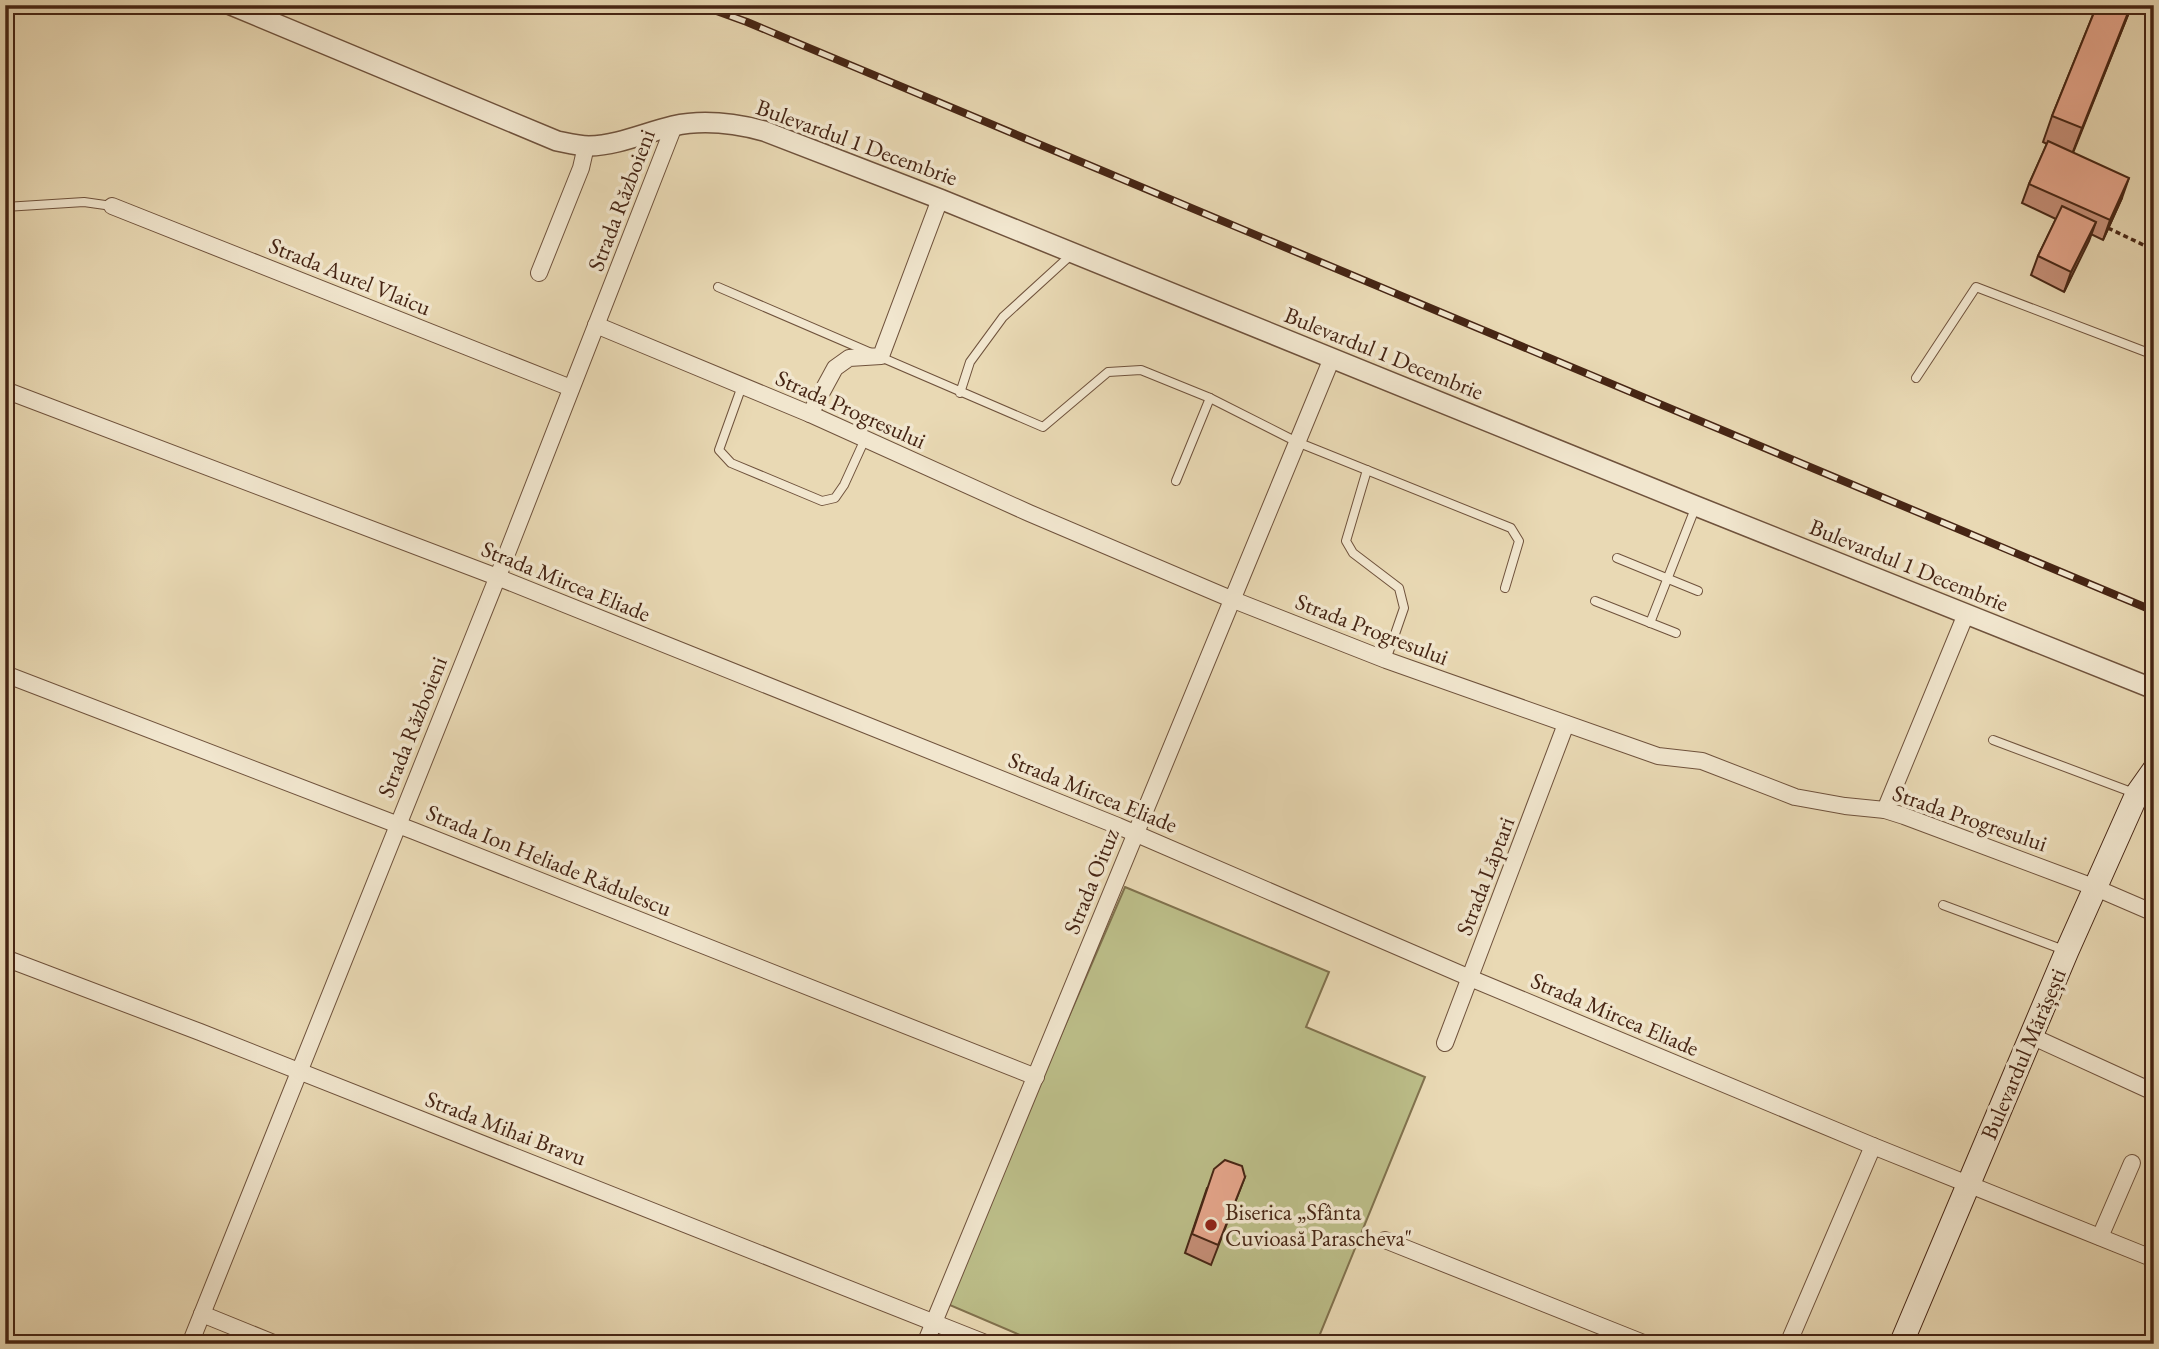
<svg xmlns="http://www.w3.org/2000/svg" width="2159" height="1349" font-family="'EB Garamond',serif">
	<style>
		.green { fill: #bcbe89; stroke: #81724e; stroke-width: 2 }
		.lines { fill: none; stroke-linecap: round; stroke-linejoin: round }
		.service-casing { stroke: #6f523c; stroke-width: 10 }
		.minor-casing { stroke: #6f523c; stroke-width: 18 }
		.tertiary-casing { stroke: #6f523c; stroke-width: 22 }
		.secondary-casing { stroke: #462514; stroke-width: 25 }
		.path { stroke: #462514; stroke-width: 3.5; stroke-dasharray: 5 3.5; stroke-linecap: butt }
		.service { stroke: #f1e6ce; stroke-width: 8 }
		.minor { stroke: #f1e6ce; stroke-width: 16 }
		.tertiary { stroke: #f1e6ce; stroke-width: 19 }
		.secondary { stroke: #f1e6ce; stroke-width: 23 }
		.rail-casing { stroke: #462514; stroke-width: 8 }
		.rail { stroke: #f1e6ce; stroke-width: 5; stroke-dasharray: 16; stroke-linecap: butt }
		.wall { fill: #c68f78; stroke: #462514; stroke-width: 2 }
		.shaded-wall { fill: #a17462; stroke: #462514; stroke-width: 2 }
		.building { fill: #e6a68c; stroke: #462514; stroke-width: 2 }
		.poi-dot { fill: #8f2418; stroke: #f1e6ce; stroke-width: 2.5 }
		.labels { text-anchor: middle; stroke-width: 7; stroke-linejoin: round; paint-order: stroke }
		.street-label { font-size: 23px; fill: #462514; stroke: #f1e6ce }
		.poi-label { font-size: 23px; fill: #462514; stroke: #f1e6ce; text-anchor: start }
	</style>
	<rect width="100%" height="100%" fill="#e9d9b4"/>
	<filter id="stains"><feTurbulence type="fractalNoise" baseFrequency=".00286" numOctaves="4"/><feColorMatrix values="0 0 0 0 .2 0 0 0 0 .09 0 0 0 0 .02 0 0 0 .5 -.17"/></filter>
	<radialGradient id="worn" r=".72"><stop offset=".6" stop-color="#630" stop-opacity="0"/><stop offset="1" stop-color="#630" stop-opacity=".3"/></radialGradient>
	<!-- green -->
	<polygon class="green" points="1125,887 1329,972 1306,1027 1425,1077 1316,1344 1041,1344 945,1303"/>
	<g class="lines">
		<defs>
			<g id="service">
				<polyline points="5,207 84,202 112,206"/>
				<polyline points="718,287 1043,427 1108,372 1141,370 1210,398 1297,442 1511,528 1519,541 1505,588"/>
				<polyline points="1916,378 1976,287 2154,355"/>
				<polyline points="742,386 719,450 731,463 822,501 835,498 844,485 865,439"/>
				<polyline points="960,393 970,362 1003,317 1072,254"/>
				<polyline points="1367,470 1346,541 1353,553 1399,588 1404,608 1386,660"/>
				<polyline points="1176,481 1210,398"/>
				<polyline points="1617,558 1698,591"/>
				<polyline points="1595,601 1676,633"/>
				<polyline points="1650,623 1696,506"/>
				<polyline points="1993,740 2134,793"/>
				<polyline points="1943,905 2064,950"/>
			</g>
			<g id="minor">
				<polyline points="112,206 571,388"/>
				<polyline points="539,273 581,168 586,146"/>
				<polyline points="596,325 810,414 1029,513 1231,599 1386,660 1658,756 1702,761 1795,797 1845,806 1885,810 1904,816 2096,888 2154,913"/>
				<polyline points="5,390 497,577 1118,826 1470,978 1873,1146 2154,1259"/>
				<polyline points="810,414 835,368 849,358 881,356 940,199"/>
				<polyline points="5,674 414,831 1036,1077"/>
				<polyline points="1885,810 1966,614"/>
				<polyline points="5,958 200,1032 988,1344"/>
				<polyline points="2031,1036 2147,1089"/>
				<polyline points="1445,1043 1566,724"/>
				<polyline points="2100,1237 2132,1163"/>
				<polyline points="1385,1240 1646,1344"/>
				<polyline points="202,1314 276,1344"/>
				<polyline points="190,1344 504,561 674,126"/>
				<polyline points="925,1344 1332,358"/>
				<polyline points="1788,1344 1873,1146"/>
			</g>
			<path id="tertiary" d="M231,5L557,141C567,143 578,146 589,146C619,145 644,133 673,126C704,119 734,123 764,131L940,199L1696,506L2154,689"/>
			<polyline id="secondary" points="1901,1344 2067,951 2137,794 2154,770"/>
		</defs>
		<!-- service casing -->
		<use href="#service" class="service-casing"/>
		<!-- minor casing -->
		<use href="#minor" class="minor-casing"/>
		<!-- tertiary casing -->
		<use href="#tertiary" class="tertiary-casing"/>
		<!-- secondary casing -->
		<use href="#secondary" class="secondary-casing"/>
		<!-- path -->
		<polyline class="path" points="2108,228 2154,250"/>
		<!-- service -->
		<use href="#service" class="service"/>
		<!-- minor -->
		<use href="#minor" class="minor"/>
		<!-- tertiary -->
		<use href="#tertiary" class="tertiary"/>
		<!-- secondary -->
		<use href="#secondary" class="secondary"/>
		<defs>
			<polyline id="rail" points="700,5 747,22 2154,611"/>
		</defs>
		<!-- rail casing -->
		<use href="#rail" class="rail-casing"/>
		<!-- rail -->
		<use href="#rail" class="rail"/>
	</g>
	<!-- wall -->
	<g class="wall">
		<polygon points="2097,5 2132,5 2073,153 2122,198 2103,240 2091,234 2064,292 2031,275 2038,256 2056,219 2022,203 2029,184 2047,144 2043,142 2052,116"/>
		<polygon points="1245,1177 1211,1265 1185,1253 1207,1188"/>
	</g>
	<!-- shaded-wall -->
	<g class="shaded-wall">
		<polygon points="2131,5 2132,5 2072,154 2082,128"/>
		<polygon points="5,149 9,149 5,160"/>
		<polygon points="2129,178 2122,198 2103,240 2110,220"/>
		<polygon points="2096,222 2089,241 2064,292 2071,272"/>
	</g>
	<!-- building -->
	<g class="building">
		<polygon points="2097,5 2131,5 2082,128 2052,116"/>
		<polygon points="5,94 9,149 5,149"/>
		<polygon points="2048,141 2129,178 2110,220 2029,184"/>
		<polygon points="2062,206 2096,222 2071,272 2038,256"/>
		<polygon points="1225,1160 1242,1166 1245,1177 1218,1245 1192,1234 1214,1169"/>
	</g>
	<!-- markers -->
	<circle class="poi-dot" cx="1211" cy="1225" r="7"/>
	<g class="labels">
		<!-- street labels -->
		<g class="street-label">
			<text transform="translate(857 142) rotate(20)" y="8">Bulevardul 1 Decembrie</text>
			<text transform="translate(621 200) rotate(-69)" y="8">Strada Războieni</text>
			<text transform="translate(350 276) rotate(22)" y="8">Strada Aurel Vlaicu</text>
			<text transform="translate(1384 353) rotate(22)" y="8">Bulevardul 1 Decembrie</text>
			<text transform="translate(851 409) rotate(24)" y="8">Strada Progresului</text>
			<text transform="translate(1909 565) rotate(22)" y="8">Bulevardul 1 Decembrie</text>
			<text transform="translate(566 581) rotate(22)" y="8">Strada Mircea Eliade</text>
			<text transform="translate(1372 629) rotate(21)" y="8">Strada Progresului</text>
			<text transform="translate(412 727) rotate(-68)" y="8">Strada Războieni</text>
			<text transform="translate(1093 792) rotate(22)" y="8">Strada Mircea Eliade</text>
			<text transform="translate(1970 818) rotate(19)" y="8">Strada Progresului</text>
			<text transform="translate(549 860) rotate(22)" y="8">Strada Ion Heliade Rădulescu</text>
			<text transform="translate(1485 876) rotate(-69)" y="8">Strada Lăptari</text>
			<text transform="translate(1091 881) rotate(-68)" y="8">Strada Oituz</text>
			<text transform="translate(1615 1014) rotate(23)" y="8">Strada Mircea Eliade</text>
			<text transform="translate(2023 1054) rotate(-67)" y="8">Bulevardul Mărășești</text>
			<text transform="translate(506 1128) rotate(21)" y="8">Strada Mihai Bravu</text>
		</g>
		<!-- poi labels -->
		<g class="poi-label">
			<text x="1225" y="1220">Biserica „Sfânta<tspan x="1225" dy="26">Cuvioasă Parascheva"</tspan></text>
		</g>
	</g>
	<!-- margin -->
	<rect width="2159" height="1349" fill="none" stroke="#e9d9b4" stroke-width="28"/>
	<rect x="7" y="7" width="2145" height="1335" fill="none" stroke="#462514" stroke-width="3.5"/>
	<rect x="14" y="14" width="2131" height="1321" fill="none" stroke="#462514" stroke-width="2"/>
	<rect width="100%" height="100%" filter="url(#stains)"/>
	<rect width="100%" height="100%" fill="url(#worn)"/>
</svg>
